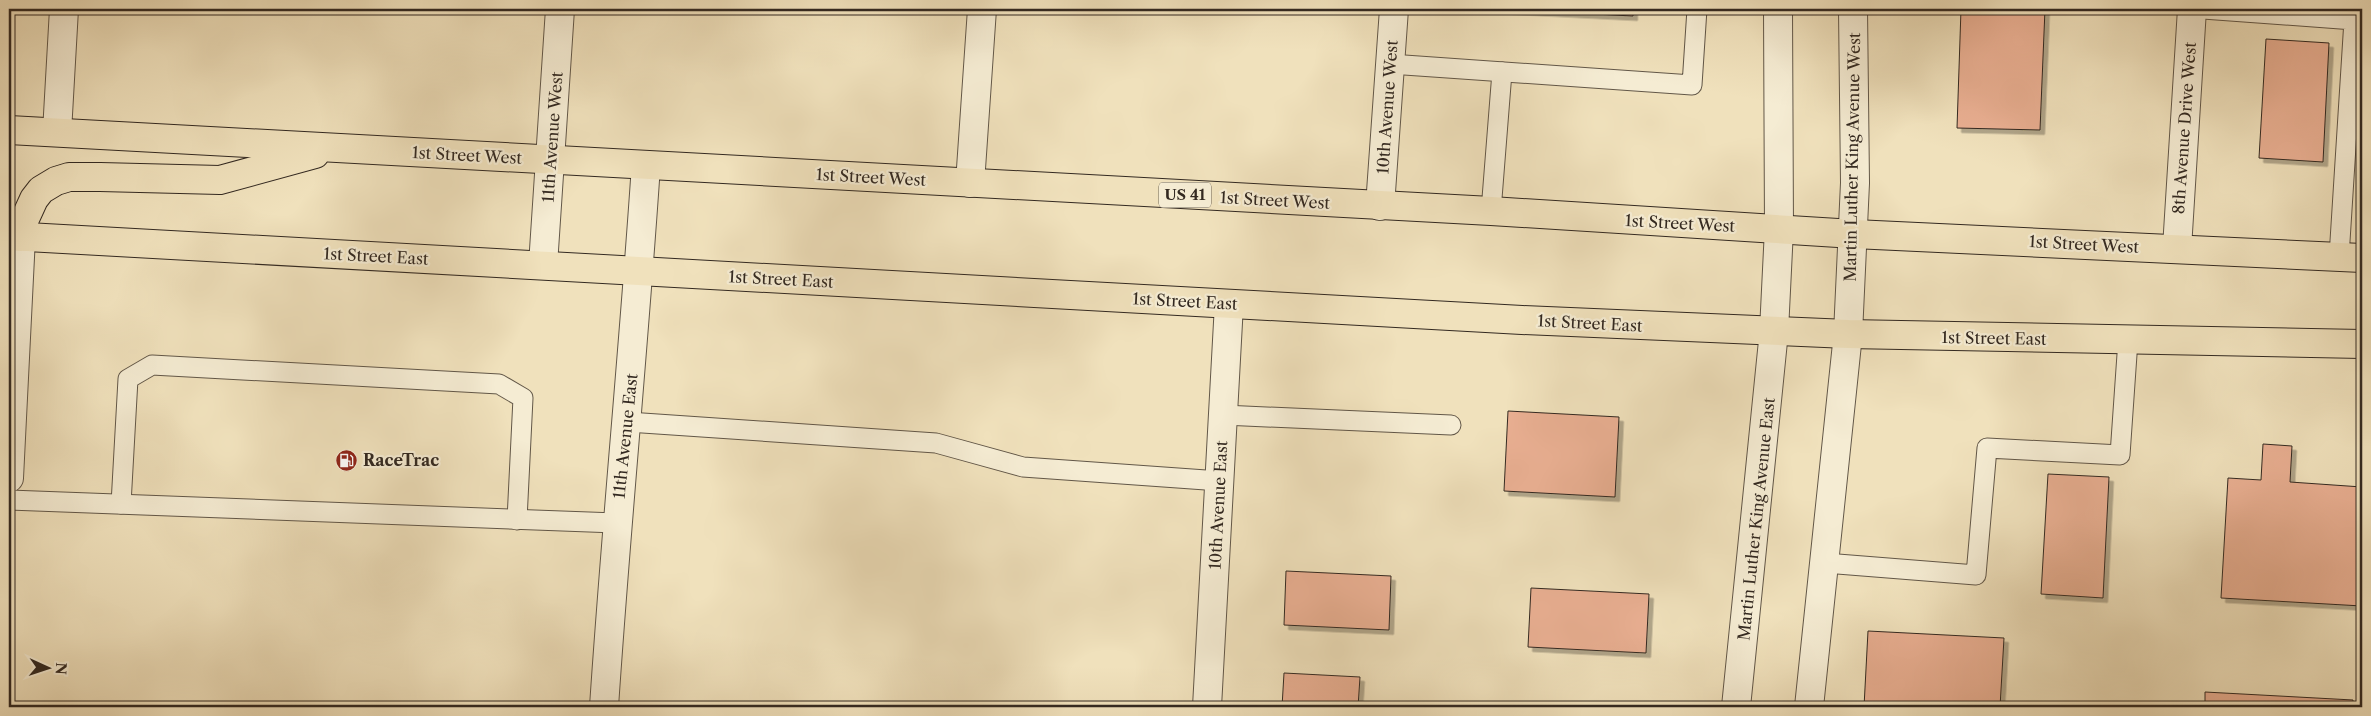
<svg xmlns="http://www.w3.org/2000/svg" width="2371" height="716" font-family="'Libre Caslon Text',serif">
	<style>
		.building { fill: #e9af92; stroke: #332921; filter: url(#shadow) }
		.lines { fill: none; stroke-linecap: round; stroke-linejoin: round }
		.service-casing { stroke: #625748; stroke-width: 21 }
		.minor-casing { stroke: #625748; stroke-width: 30 }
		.tertiary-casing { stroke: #625748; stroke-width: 30 }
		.primary-casing { stroke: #332921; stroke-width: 30 }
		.service { stroke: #f5ecd3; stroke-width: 19 }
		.minor { stroke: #f5ecd3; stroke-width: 28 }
		.tertiary { stroke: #f5ecd3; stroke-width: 28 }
		.primary { stroke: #f0e1bc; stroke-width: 28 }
		.labels { text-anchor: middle; stroke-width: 4.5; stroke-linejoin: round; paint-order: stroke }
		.shield { fill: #f5ecd3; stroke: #6d6456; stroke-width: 1 }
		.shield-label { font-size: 15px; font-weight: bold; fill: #332921 }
		.street-label { font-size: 16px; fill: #332921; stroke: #f5ecd3 }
		.poi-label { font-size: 16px; font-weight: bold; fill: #332921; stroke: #f5ecd3; text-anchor: start }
	</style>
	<defs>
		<filter id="shadow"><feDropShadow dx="4.5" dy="4.5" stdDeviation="0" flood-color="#0004"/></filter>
	</defs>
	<rect width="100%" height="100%" fill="#f0e1bc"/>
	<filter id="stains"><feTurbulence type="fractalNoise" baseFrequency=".004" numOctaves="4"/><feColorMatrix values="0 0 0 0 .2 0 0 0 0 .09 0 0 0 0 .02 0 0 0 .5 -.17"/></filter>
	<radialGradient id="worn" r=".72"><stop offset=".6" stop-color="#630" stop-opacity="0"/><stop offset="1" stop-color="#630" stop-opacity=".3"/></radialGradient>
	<!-- building -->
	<g class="building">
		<polygon points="1495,9 1633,9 1633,16"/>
		<polygon points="1961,9 2045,9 2040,130 1957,128"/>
		<polygon points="2266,39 2329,43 2323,162 2259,158"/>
		<polygon points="1508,411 1619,417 1615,497 1504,491"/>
		<polygon points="2263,444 2292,446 2290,482 2362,487 2362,606 2221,598 2228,478 2261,480"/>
		<polygon points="2048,474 2109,477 2103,598 2041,594"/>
		<polygon points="1286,571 1391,576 1389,630 1284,625"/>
		<polygon points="1531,588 1649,594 1646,653 1528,647"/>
		<polygon points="1868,631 2004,638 2000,707 1864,707"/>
		<polygon points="1284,673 1360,677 1358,707 1282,707"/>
		<polygon points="2205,692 2353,700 2353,707 2205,707"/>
	</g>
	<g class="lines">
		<defs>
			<g id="service">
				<polyline points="2203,9 2354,20 2339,257"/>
				<polyline points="1390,64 1692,85 1697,9"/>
				<polyline points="1491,211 1502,72"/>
				<polyline points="1223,415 1451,425"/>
				<polyline points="628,422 936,443 1023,467 1220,481"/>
				<polyline points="9,500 616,523"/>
				<polyline points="121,504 128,379 152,365 499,384 523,398 517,520"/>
				<polyline points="1825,563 1976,575 1987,448 2120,455 2128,340"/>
			</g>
			<g id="minor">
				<polyline points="57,132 64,9"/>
				<polyline points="970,183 982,9"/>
				<polyline points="1380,206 1394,9"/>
				<polyline points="2177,248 2192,9"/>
				<polyline points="543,265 560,9"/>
				<polyline points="9,478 21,237"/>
				<path d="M604,707C616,526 634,346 646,165"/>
				<polyline points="1207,707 1229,304"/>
			</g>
			<g id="tertiary">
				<polyline points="1736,707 1774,331 1779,229 1778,9"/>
				<polyline points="1809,707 1848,334 1855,183 1853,9"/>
			</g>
			<g id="primary">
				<polyline points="9,130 1491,211 1854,234 2362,258"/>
				<polyline points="9,236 1522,320 1848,334 2362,344"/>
				<polyline points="21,237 23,223 34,199 41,190 56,181 69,177 100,177 220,180 315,154"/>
			</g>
		</defs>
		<!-- service casing -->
		<use href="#service" class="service-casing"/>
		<!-- minor casing -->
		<use href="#minor" class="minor-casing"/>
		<!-- tertiary casing -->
		<use href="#tertiary" class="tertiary-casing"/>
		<!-- primary casing -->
		<use href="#primary" class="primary-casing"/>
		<!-- service -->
		<use href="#service" class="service"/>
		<!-- minor -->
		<use href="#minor" class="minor"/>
		<!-- tertiary -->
		<use href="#tertiary" class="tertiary"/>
		<!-- primary -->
		<use href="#primary" class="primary"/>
	</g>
	<!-- icons -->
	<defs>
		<symbol id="fuel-disc" viewBox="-11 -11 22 22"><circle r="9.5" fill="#8f2418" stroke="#f5ecd3"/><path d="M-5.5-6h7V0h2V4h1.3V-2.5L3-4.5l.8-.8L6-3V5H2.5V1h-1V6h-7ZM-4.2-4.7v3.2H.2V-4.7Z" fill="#fff"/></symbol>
	</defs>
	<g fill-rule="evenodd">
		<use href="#fuel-disc" x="334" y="448" width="25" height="25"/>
	</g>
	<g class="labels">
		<!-- shield labels -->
		<rect class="shield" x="1159" y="182.5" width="52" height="25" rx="4"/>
		<g class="shield-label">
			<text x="1185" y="200">US 41</text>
		</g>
		<!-- street labels -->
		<g class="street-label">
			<text transform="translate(1387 107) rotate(-86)" y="6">10th Avenue West</text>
			<text transform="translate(2184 128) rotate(-86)" y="6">8th Avenue Drive West</text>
			<text transform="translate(552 137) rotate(-86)" y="6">11th Avenue West</text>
			<text transform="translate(467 155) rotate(3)" y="6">1st Street West</text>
			<text transform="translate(1852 157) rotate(-89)" y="6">Martin Luther King Avenue West</text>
			<text transform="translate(871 177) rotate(3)" y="6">1st Street West</text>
			<text transform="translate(1275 200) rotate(3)" y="6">1st Street West</text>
			<text transform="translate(1680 223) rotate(3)" y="6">1st Street West</text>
			<text transform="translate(2084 244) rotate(3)" y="6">1st Street West</text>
			<text transform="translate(376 256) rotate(3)" y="6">1st Street East</text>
			<text transform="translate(781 279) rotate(3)" y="6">1st Street East</text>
			<text transform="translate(1185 301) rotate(3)" y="6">1st Street East</text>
			<text transform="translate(1590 323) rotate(3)" y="6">1st Street East</text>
			<text transform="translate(1994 338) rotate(1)" y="6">1st Street East</text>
			<text transform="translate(625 436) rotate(-84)" y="6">11th Avenue East</text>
			<text transform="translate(1218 505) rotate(-87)" y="6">10th Avenue East</text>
			<text transform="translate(1756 519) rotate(-84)" y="6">Martin Luther King Avenue East</text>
		</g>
		<!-- poi labels -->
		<g class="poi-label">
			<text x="363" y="466">RaceTrac</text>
		</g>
	</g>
	<!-- margin -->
	<rect width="2371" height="716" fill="none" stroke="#f0e1bc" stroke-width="30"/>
	<rect x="10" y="10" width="2351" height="696" fill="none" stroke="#332921" stroke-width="2.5"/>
	<rect x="15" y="15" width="2341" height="686" fill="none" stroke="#332921"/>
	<!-- north arrow -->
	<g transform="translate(48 668) rotate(93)" stroke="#f5ecd3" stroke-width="4" paint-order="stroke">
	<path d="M0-4L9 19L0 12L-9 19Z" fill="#332921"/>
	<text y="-8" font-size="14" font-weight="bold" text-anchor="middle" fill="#332921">N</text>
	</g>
	<rect width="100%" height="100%" filter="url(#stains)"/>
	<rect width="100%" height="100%" fill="url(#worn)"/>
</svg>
